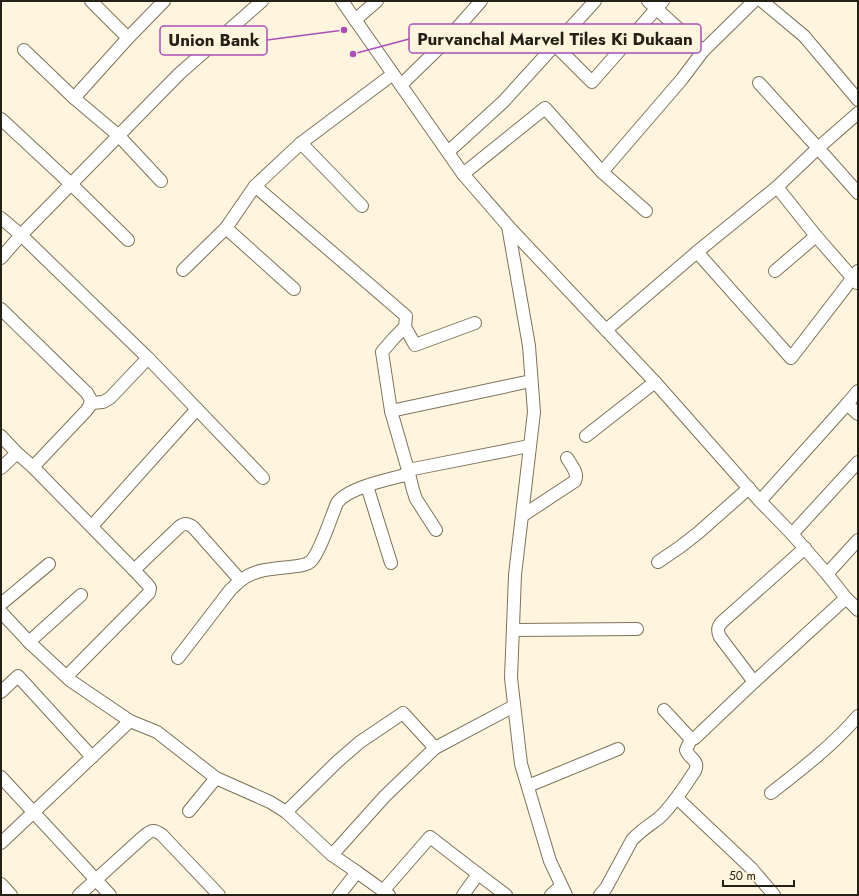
<svg xmlns="http://www.w3.org/2000/svg" width="859" height="896" font-family="Jost,sans-serif">
	<style>
		.lines { fill: none; stroke-linecap: round; stroke-linejoin: round }
		.minor-casing { stroke: #7d7259; stroke-width: 14 }
		.minor { stroke: #fff; stroke-width: 12 }
		.leader { fill: none; stroke: #ab4eb9; stroke-width: 1.5 }
		.callout-dot { fill: #ab4eb9; stroke: #fff5de; stroke-width: 1.5 }
		.callout { fill: #fff5de; stroke: #ab4eb9; stroke-width: 1.5 }
		.callout-label { font-size: 17px; text-anchor: middle; font-weight: bold; fill: #262117 }
	</style>
	<rect width="100%" height="100%" fill="#fff5de"/>
	<g class="lines">
		<defs>
			<g id="minor">
				<polyline points="91,1 128,38"/>
				<polyline points="342,1 463,174 508,226 654,381 760,501 792,534 827,574 846,598 858,610"/>
				<polyline points="648,1 703,51"/>
				<polyline points="762,1 804,36 858,100"/>
				<polyline points="355,20 377,1"/>
				<polyline points="555,45 592,82 663,1"/>
				<polyline points="24,50 74,98"/>
				<polyline points="393,74 301,143 255,186 406,316 405,327 394,338 382,352 391,411 408,470 529,446"/>
				<polyline points="759,83 818,148 858,193"/>
				<polyline points="401,85 442,45 481,1"/>
				<polyline points="1,119 71,184 128,240"/>
				<polyline points="301,143 362,206"/>
				<polyline points="448,152 503,102 595,1"/>
				<polyline points="602,172 646,211"/>
				<polyline points="463,174 545,108 602,172 682,79 703,51 754,1"/>
				<polyline points="161,181 119,136 74,98 128,38 164,1"/>
				<polyline points="255,186 226,228 294,289"/>
				<polyline points="777,187 816,236 857,283"/>
				<polyline points="1,218 21,235 148,358 263,478"/>
				<polyline points="508,226 529,346 534,412 515,575 511,678 521,764 550,861 566,895"/>
				<polyline points="697,252 791,358 858,271"/>
				<polyline points="1,258 21,235 179,74 262,1"/>
				<polyline points="183,270 226,228"/>
				<polyline points="775,271 816,236"/>
				<polyline points="1,309 87,393 91,400 89,407 86,411 33,467"/>
				<polyline points="405,327 415,345 475,323"/>
				<polyline points="606,330 697,252 777,187 818,148 858,113"/>
				<polyline points="91,403 103,402 110,398 148,358"/>
				<polyline points="847,404 858,414"/>
				<polyline points="391,411 531,381"/>
				<path d="M1,436L17,453L33,467L134,570L179,527C184,523 187,523 193,527L240,580"/>
				<polyline points="586,436 655,382"/>
				<polyline points="1,468 17,453"/>
				<polyline points="408,470 413,490 416,499 436,530"/>
				<polyline points="367,486 391,563"/>
				<polyline points="760,501 847,404 858,391"/>
				<path d="M522,516L575,481C579,473 571,465 567,458"/>
				<polyline points="92,526 197,409"/>
				<polyline points="792,534 858,462"/>
				<polyline points="658,562 680,547 698,533 749,488"/>
				<polyline points="827,574 858,540"/>
				<polyline points="1,604 49,564"/>
				<polyline points="1,612 29,642 71,681 130,721 157,732 216,778 270,802 286,812 332,855 357,872 389,895"/>
				<polyline points="513,630 637,629"/>
				<polyline points="29,642 81,595"/>
				<path d="M178,658L231,589C234,587 237,583 240,581C254,569 273,569 290,567C296,566 305,566 310,562C319,555 332,515 337,503C348,487 391,479 409,474"/>
				<polyline points="67,676 149,593 150,588 148,585 134,570"/>
				<path d="M754,682L720,637C717,631 717,627 722,622L805,548"/>
				<polyline points="1,692 18,676 92,757"/>
				<polyline points="664,710 690,738 693,739 695,738 754,682 846,598"/>
				<polyline points="435,748 514,706"/>
				<polyline points="1,777 110,895"/>
				<polyline points="528,786 618,749"/>
				<path d="M771,793C802,769 833,745 858,716"/>
				<polyline points="677,798 751,868 774,895"/>
				<polyline points="189,811 216,778"/>
				<polyline points="286,812 338,761 360,742 403,713 435,748 385,796 332,855"/>
				<polyline points="1,843 130,721"/>
				<polyline points="1,884 11,895"/>
				<polyline points="383,891 430,837 478,874 506,895"/>
				<path d="M79,895L143,837C150,831 153,828 162,835L219,895"/>
				<polyline points="339,895 357,872"/>
				<polyline points="463,895 478,874"/>
				<polyline points="551,895 561,886"/>
				<path d="M600,895L606,888L632,840C640,831 650,825 659,818C674,804 684,787 695,771C700,760 689,759 686,750L691,739"/>
			</g>
		</defs>
		<!-- minor casing -->
		<use href="#minor" class="minor-casing"/>
		<!-- minor -->
		<use href="#minor" class="minor"/>
	</g>
	<!-- callouts -->
	<path class="leader" d="M353 54L409 39M344 30L267 40"/>
	<g class="callout-dot">
		<circle cx="353" cy="54" r="4"/>
		<circle cx="344" cy="30" r="4"/>
	</g>
	<g class="callout">
		<rect x="409" y="24" width="292" height="29" rx="4"/>
		<rect x="160" y="26" width="107" height="29" rx="4"/>
	</g>
	<g class="callout-label">
		<text x="555" y="45">Purvanchal Marvel Tiles Ki Dukaan</text>
		<text x="214" y="46">Union Bank</text>
	</g>
	<!-- border -->
	<rect width="859" height="896" fill="none" stroke="#262117" stroke-width="4"/>
	<!-- scale -->
	<path d="M723 880v6h71v-6" fill="none" stroke="#262117" stroke-width="2"/>
	<text x="729" y="880" font-size="12" fill="#262117" stroke="#fff5de" stroke-width="3" paint-order="stroke">50 m</text>
</svg>
